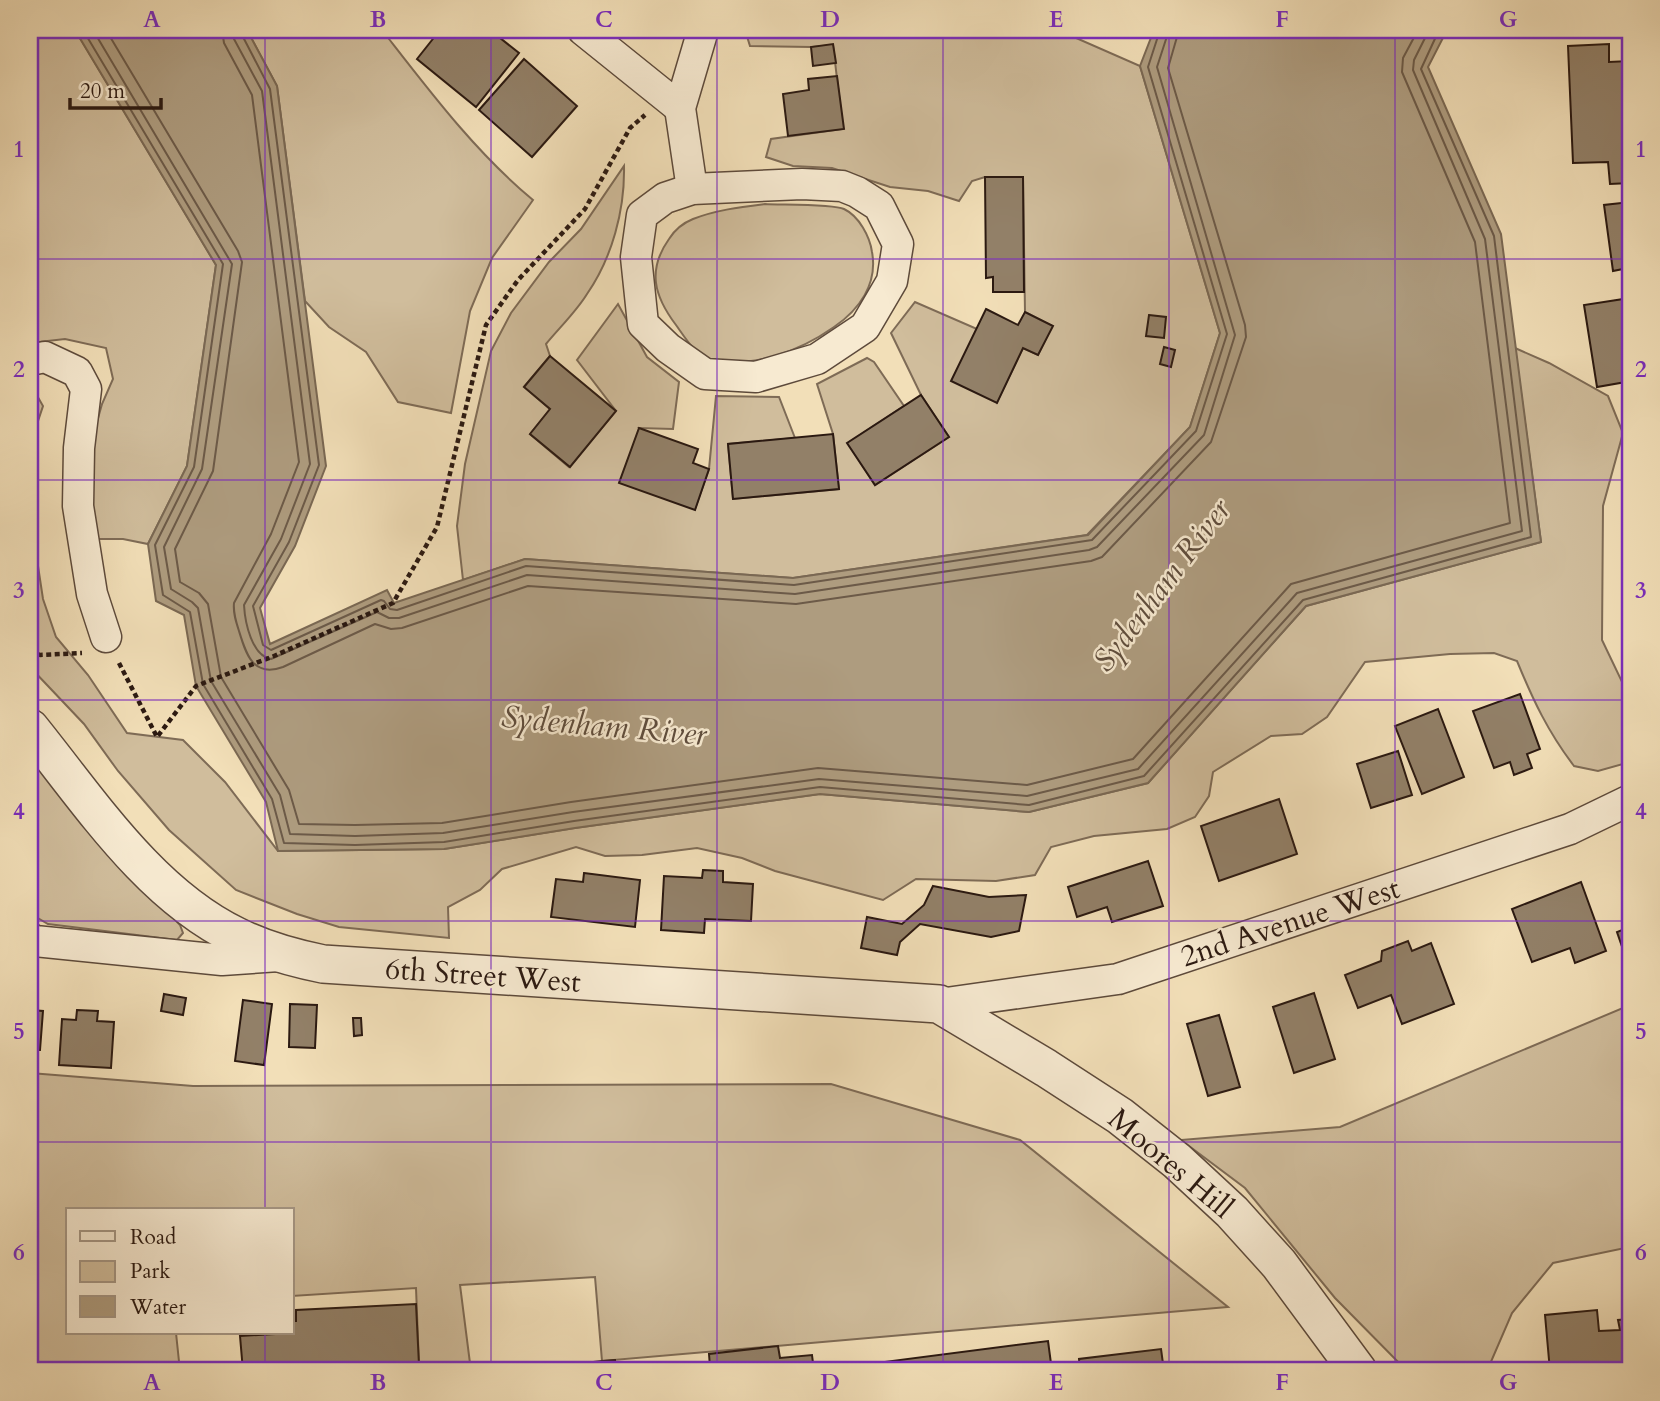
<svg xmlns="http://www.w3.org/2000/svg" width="1660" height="1401" font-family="Cardo,serif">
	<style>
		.green { fill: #d0bd9c; stroke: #7e6b56; stroke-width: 2 }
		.water { fill: #ae9c7f; stroke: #7a6853; stroke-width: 2 }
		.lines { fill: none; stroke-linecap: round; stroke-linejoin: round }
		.shore { stroke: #6c5a48; stroke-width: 2 }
		.building { fill: #928068; stroke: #2b1911; stroke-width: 2 }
		.minor-casing { stroke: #5d4a3b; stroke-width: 33 }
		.tertiary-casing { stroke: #5d4a3b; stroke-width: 40 }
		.path { stroke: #2b1911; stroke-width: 4.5; stroke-dasharray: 5 3.5; stroke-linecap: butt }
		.minor { stroke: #f7ead1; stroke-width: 30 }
		.tertiary { stroke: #f7ead1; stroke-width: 37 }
		.grid { fill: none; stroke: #7b2cbf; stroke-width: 2; stroke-opacity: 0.55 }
		.labels { text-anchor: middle; stroke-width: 5; stroke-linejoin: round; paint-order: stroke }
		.street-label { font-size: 30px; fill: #2b1911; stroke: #f7ead1 }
		.water-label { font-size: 32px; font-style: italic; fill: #5f4d3d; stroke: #f7ead1 }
		.neatline { fill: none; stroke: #7b2cbf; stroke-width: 2.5 }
		.grid-label { font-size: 23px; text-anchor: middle; font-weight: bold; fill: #7b2cbf }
	</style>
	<rect width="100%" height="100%" fill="#f2dfb8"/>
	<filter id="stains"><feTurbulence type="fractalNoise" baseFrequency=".00286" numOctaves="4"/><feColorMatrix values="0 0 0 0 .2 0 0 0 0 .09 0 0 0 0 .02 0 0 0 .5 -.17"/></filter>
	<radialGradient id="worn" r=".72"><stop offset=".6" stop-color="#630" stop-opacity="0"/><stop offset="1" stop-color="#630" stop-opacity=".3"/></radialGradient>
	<!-- green -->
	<g class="green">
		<polygon points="65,30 75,30 216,265 187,466 148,544 123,539 96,539 92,508 93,436 102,404 113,379 106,348 65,339 30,343 30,36"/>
		<path d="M247,30H382C428,89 475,152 533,200L492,258L470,311L451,413L398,402L366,352L329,327L305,301L277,86Z"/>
		<path d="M745,30H1058L1140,66L1220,333L1190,427L1087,535L793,578L525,559L463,580L457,526L465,464L491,351L511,313L549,262L581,229L624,166C625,210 612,258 587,294C576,312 559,328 546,344L550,356L524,387L550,409L530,434L569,467L616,411L577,360L618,304L647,357L679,382L673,429L639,428L695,509L709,469L716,396L779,397L795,438L728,444L733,499L839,489L833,434L817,384L867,358L874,362L904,406L848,443L875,485L949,437L921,395L891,333L915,302L977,329L997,402L1023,348L1038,355L1052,326L1025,312L1023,177H985L972,181L959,201L928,191L890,187L832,168L793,166L766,157L771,139L843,129L833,45L811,47L750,46Z"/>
		<path d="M765,204C780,205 833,204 844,209C859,216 870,237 872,252C878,284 859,310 834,327C800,351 751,370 709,359C696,356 684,336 676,325C654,296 647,270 669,239C674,231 683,223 693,219C716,210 741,207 765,204Z"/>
		<path d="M1515,348L1549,363L1608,396L1623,433L1603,506L1602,640L1623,684L1630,690V762L1598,771L1574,766C1548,732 1533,700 1517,661L1494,653L1450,654L1365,662L1327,717L1302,734L1271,736L1213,772L1209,796L1195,817L1167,829L1094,836L1051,847L1035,875L996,881L916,879L883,900L775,871L742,858L697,848L642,855L605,856L576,847L502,869L480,890L448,907L449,938L339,927L297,914L236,890L169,830L118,771L84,724L30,667V392H35L43,406L32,439L31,520L43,599L56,637L88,675L127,733L183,740L225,782L278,851L444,849L575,828L820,794L1029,812L1148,783L1306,606L1541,542Z"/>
		<polygon points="30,755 88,826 180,925 183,933 177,940 48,924 31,914"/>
		<polygon points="1630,1005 1630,1247 1553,1263 1512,1313 1487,1371 1407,1371 1335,1298 1245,1188 1181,1140 1340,1127"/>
		<polygon points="30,1073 193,1086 831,1084 1020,1140 1228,1307 602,1361 595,1277 460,1285 471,1371 360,1371 419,1364 416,1288 292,1296 292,1210 68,1210 68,1333 176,1333 180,1371 30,1371"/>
	</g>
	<!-- water -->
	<polygon class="water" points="75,30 247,30 277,86 326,466 295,546 260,608 270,644 387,590 394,603 525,559 793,578 1088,535 1190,427 1220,333 1140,66 1154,30 1447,30 1428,67 1501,234 1541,542 1306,606 1148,783 1029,812 820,794 575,828 444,849 278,851 266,802 196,686 184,615 156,601 148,544 187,466 216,265"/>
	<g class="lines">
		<!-- shore -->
		<g class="shore">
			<polyline points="83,30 223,264 194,467 155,545 163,595 190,612 203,684 272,799 284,843 355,845 444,842 574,821 820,787 1029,805 1144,776 1303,600 1531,537 1494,236 1421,69 1439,30"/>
			<polyline points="93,30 232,264 202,469 164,547 171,589 192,602 198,608 211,681 280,795 290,834 355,836 443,833 573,812 819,779 1027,796 1138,769 1297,593 1522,531 1485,239 1413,70 1414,60 1429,30"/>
			<polyline points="106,30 238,251 242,262 213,471 175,549 180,582 199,593 208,604 221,677 289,790 299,824 355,825 442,823 571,802 818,768 1027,785 1133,759 1291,584 1510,523 1475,242 1402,72 1403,58 1418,30"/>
			<path d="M222,30L224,43L252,95L299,462L271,534L234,603C233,613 236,622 239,631C246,654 253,678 283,667L375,624L391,629L402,628L528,586L796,604L1091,561L1102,557L1211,442L1246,337L1245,325L1168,68L1179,30"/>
			<path d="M232,30L234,39L262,91L310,464L281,539L244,605C245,623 252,656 271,659L377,612L389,618H399L527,575L795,594L1089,550L1097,547L1204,435L1235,335L1157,67L1169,30"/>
			<polyline points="241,30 242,35 270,89 319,465 289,542 253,606 263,645 271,650 381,600 384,601 390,609 397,610 526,566 794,585 1092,540 1196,431 1227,334 1148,67 1160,30"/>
		</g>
	</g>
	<!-- building -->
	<g class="building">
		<polygon points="440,30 490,30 519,53 476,107 417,59"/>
		<polygon points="833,44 836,63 813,66 811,47"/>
		<polygon points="1609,44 1609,62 1630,61 1630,183 1610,184 1608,162 1573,163 1568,46"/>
		<polygon points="524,59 577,106 532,157 479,110"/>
		<polygon points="837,76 844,129 788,136 783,94 809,90 808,79"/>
		<polygon points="985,177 1023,177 1024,292 993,292 993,277 986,278"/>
		<polygon points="1630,202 1630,290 1626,291 1623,269 1613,271 1604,205"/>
		<polygon points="1630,298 1630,407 1626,382 1597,387 1584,305"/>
		<polygon points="986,309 1018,325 1025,312 1053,326 1038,355 1023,348 997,403 951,381"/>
		<polygon points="1149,315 1166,317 1164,338 1146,336"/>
		<polygon points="1164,347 1175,350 1171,367 1160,364"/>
		<polygon points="550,356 616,411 570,467 530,434 550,409 524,387"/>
		<polygon points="921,395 949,437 875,485 847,443"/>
		<polygon points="639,428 698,449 693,463 709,469 695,510 619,483"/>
		<polygon points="833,434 839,489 733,499 728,444"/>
		<polygon points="1520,694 1540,749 1527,754 1532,768 1514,775 1510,762 1494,768 1473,711"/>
		<polygon points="1438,709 1464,777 1422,794 1395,726"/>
		<polygon points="1398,751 1412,795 1371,808 1357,764"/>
		<polygon points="1279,799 1297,854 1219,881 1201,826"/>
		<polygon points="1148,861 1163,906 1112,922 1107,907 1077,917 1068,887"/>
		<polygon points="703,870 723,871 723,882 753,884 751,921 705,919 704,933 661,930 664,876 702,878"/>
		<polygon points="584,873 640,880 635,927 551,917 556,879 583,882"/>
		<polygon points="1581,882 1606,951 1575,963 1570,948 1532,962 1512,909"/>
		<polygon points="933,886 989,897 1026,895 1019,931 991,937 920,924 900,942 897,955 861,948 867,917 902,924 924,905"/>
		<polygon points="1630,927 1630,970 1617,932"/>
		<polygon points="1408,941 1412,951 1431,943 1454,1004 1402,1024 1391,995 1358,1008 1345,975 1381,961 1382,951"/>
		<polygon points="1314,993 1335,1059 1294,1073 1273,1007"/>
		<polygon points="164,994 186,998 183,1015 161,1011"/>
		<polygon points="243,1000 272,1004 264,1065 235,1061"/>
		<polygon points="290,1004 317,1005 315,1048 289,1047"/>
		<polygon points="30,1010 43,1011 40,1050 30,1050"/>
		<polygon points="77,1010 98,1011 97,1021 114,1022 111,1068 59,1065 62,1019 76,1020"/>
		<polygon points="1219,1015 1240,1087 1208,1096 1187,1024"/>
		<polygon points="353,1018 361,1018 362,1035 354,1036"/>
		<polygon points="416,1304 419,1365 298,1371 243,1371 240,1336 292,1333 292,1321 296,1321 296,1310"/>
		<polygon points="1597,1310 1599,1331 1620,1330 1618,1320 1630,1319 1630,1366 1550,1371 1545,1315"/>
		<polygon points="1048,1341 1052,1371 886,1371 884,1362"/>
		<polygon points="778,1346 780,1358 812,1355 814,1371 681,1371 710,1367 709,1354"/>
		<polygon points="1161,1349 1164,1371 1080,1371 1079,1359"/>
		<polygon points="615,1360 616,1371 513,1371 602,1361"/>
	</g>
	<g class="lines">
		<defs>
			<g id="minor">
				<polyline points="583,30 680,108"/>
				<polygon points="802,184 842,186 857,192 879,206 898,244 892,281 865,327 817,359 756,377 705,374 668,348 643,324 636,257 642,215 665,198 692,189"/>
				<polyline points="692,189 680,108 703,30"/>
				<polyline points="30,360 45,357 77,372 86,389 79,448 78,506 92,594 106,637"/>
				<polyline points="30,938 35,941 222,960 279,956"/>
				<polyline points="939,1004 1118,979 1570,829 1630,800"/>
			</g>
			<path id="tertiary" d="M30,728C89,801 149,894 236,936C264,950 293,958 323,964L939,1004L1046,1068L1120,1116L1177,1161L1232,1212L1279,1264L1358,1371"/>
		</defs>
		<!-- minor casing -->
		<use href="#minor" class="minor-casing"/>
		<!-- tertiary casing -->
		<use href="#tertiary" class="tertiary-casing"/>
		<!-- path -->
		<g class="path">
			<polyline points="30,651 40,655 82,653"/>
			<polyline points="119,663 157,737 196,686 274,656 393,603 437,527 486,325 518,280 585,209 630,128 645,115"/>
		</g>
		<!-- minor -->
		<use href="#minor" class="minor"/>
		<!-- tertiary -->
		<use href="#tertiary" class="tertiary"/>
	</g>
	<!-- grid -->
	<path class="grid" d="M265,30V1210M491,30V1371M717,30V1371M943,30V1371M1169,30V1371M1395,30V1371M30,259H1630M30,480H1630M30,700H1630M30,921H1630M30,1142H1630M265,1333V1371"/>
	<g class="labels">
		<!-- street labels -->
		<g class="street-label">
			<text transform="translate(1290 922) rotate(-18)" y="10">2nd Avenue West</text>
			<text transform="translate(483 975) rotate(4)" y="10">6th Street West</text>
			<text transform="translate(1171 1163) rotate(40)" y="10">Moores Hill</text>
		</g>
		<!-- water labels -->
		<g class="water-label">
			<text transform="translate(1161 585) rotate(-53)" y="11">Sydenham River</text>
			<text transform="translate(604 725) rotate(5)" y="11">Sydenham River</text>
		</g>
	</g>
	<!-- margin -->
	<rect width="1660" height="1401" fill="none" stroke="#f2dfb8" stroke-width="77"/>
	<!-- legend -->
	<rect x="66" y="1208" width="228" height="126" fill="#f7ead1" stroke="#a59684" stroke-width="2"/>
	<rect x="80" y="1231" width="35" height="10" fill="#f7ead1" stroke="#a59684" stroke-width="2"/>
	<text x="130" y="1244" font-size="21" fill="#2b1911">Road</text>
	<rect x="80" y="1261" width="35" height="21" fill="#d0bd9c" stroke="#a59684" stroke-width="2"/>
	<text x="130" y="1278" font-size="21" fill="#2b1911">Park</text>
	<rect x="80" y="1296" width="35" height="21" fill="#ae9c7f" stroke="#a59684" stroke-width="2"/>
	<text x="130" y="1314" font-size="21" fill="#2b1911">Water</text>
	<!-- scale -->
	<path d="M70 98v10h91v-10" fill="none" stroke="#2b1911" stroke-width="3.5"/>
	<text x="80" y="98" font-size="21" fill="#2b1911" stroke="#f7ead1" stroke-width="5" paint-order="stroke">20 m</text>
	<rect x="38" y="38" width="1584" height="1324" class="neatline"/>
	<g class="grid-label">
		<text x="152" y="27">A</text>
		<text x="378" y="27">B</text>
		<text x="604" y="27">C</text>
		<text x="830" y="27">D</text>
		<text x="1056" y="27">E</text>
		<text x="1282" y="27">F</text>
		<text x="1508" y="27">G</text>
		<text x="19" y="157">1</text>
		<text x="1641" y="157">1</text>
		<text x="19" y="377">2</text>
		<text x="1641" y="377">2</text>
		<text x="19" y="598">3</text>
		<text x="1641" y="598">3</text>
		<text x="19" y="819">4</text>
		<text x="1641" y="819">4</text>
		<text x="19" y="1039">5</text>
		<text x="1641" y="1039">5</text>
		<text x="19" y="1260">6</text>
		<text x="1641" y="1260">6</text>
		<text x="152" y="1390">A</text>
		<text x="378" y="1390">B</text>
		<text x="604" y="1390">C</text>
		<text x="830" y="1390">D</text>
		<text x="1056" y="1390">E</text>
		<text x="1282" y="1390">F</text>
		<text x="1508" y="1390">G</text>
	</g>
	<rect width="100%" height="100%" filter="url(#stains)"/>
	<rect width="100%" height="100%" fill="url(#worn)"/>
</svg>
